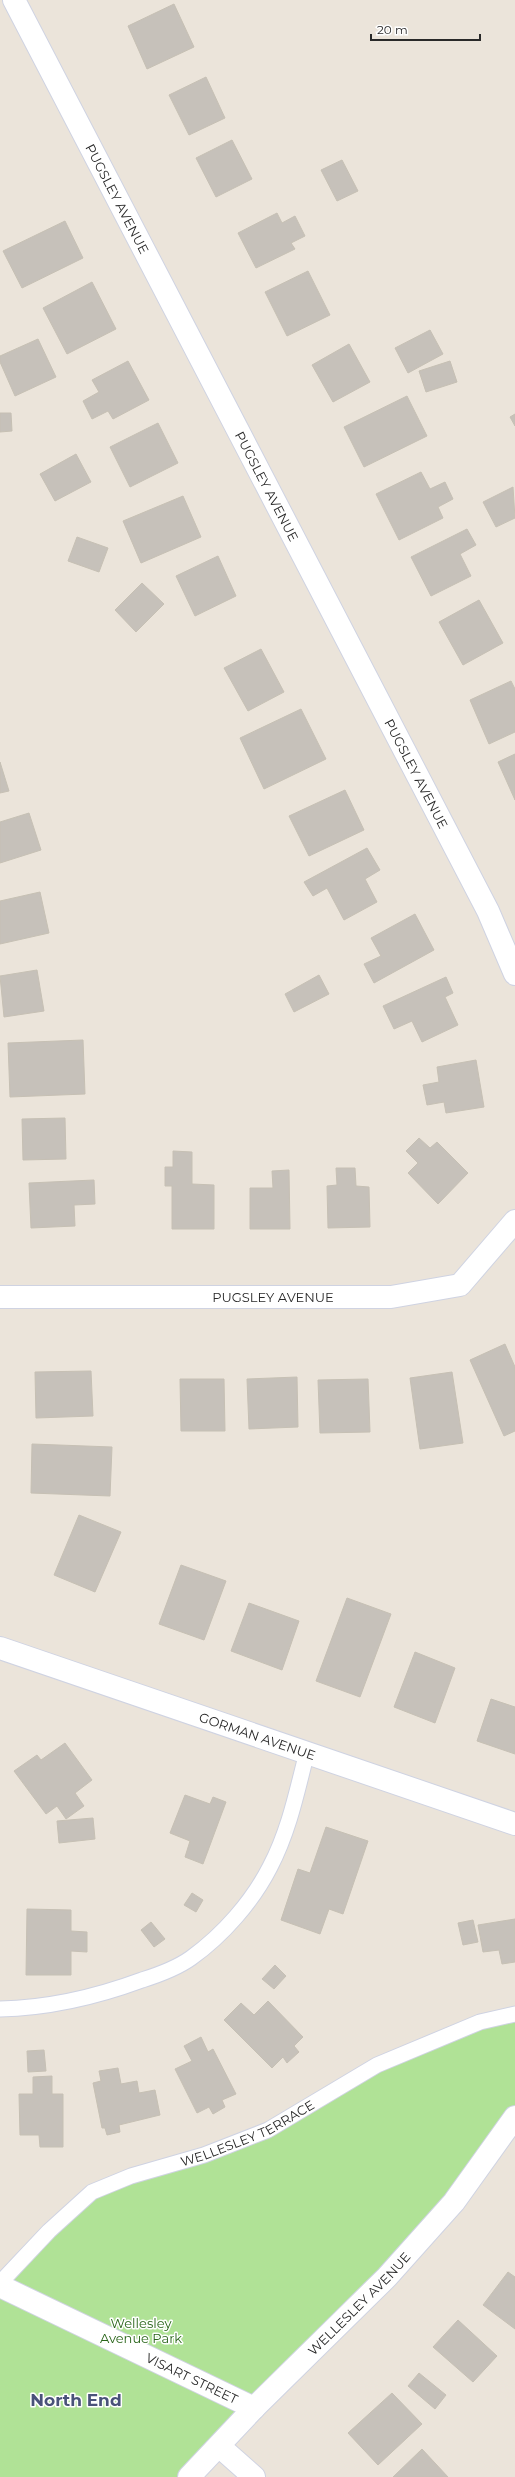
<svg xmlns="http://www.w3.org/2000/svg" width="515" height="2477" font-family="Montserrat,sans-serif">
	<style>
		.green { fill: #b0e296 }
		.building { fill: #c6c1ba; stroke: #c6c0b4 }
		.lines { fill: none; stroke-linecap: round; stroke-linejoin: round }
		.lane-casing { stroke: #cfd3e2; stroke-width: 17 }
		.street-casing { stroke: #cfd3e2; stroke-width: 24 }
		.secondary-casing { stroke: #cfd3e2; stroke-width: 24 }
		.lane { stroke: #fff; stroke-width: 15 }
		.street { stroke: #fff; stroke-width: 22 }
		.secondary { stroke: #fff; stroke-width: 22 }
		.labels { text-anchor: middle; stroke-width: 3; stroke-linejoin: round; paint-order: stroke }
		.street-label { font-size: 13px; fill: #292929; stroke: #fff }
		.park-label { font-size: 13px; fill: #29651a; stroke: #fff }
		.district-label { font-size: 17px; font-weight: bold; fill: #495279; stroke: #fff }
	</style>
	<rect width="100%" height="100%" fill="#ebe4da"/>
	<!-- green -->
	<polygon class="green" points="515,2014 515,2117 454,2202 189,2477 0,2477 0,2283 92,2192 204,2155 377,2065"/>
	<!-- building -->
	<g class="building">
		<polygon points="174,4 194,47 147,69 128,26"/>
		<polygon points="206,77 225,118 189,135 169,95"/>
		<polygon points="232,140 252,179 216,197 196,158"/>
		<polygon points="342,160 358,191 337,201 321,170"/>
		<polygon points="277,213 282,223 295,216 305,236 291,243 295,249 256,268 238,233"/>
		<polygon points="65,221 83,258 22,288 3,251"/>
		<polygon points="308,271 330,315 287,336 265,292"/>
		<polygon points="92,282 116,329 67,354 43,308"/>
		<polygon points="430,330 443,354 408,373 395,348"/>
		<polygon points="38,339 56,377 15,396 0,362 0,356"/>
		<polygon points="349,344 370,382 333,402 312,365"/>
		<polygon points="128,361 149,400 113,419 108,411 92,419 83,401 99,392 92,380"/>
		<polygon points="450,361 457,382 426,392 419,371"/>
		<polygon points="407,396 427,436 364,467 344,427"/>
		<polygon points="0,413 11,413 12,431 0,432"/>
		<polygon points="515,414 515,426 510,417"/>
		<polygon points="158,423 178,463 130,487 110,447"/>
		<polygon points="76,454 91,482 55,501 40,474"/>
		<polygon points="421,472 430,489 445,482 453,499 438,507 443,518 399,540 376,494"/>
		<polygon points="513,487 515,518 496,527 483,502"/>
		<polygon points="183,496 201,537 141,563 123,521"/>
		<polygon points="467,529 476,545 460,554 471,576 431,596 411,557"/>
		<polygon points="77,537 108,548 99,572 68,561"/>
		<polygon points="218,556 236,596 195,616 176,576"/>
		<polygon points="142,583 164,604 136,632 115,610"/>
		<polygon points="479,600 503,643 463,665 439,622"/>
		<polygon points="261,649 284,692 248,711 224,668"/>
		<polygon points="511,681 515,689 515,732 489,744 470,700"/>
		<polygon points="301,709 326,759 264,789 240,738"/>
		<polygon points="515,754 515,800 498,762"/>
		<polygon points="0,762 9,791 0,793"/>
		<polygon points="345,790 364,830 309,856 289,816"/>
		<polygon points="29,813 41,850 0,863 0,822"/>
		<polygon points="367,848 380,870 365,879 377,902 344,920 327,888 313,896 304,882"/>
		<polygon points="40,892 49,933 0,944 0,901"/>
		<polygon points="415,914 434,950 374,983 364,964 381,956 371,938"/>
		<polygon points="37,970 44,1011 4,1017 0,976"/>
		<polygon points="319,975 329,994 294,1012 285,994"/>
		<polygon points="446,977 453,993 445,997 458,1025 422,1042 412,1021 394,1029 383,1006"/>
		<polygon points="83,1040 85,1094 10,1097 8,1043"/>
		<polygon points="476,1060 484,1107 446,1113 444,1102 427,1105 423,1085 439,1082 437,1067"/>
		<polygon points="65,1118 66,1159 23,1160 22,1119"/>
		<polygon points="419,1138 430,1148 437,1142 468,1173 438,1204 408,1173 418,1163 406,1151"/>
		<polygon points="173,1151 192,1152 192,1184 214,1185 214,1229 172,1229 172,1186 165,1186 165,1167 173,1167"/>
		<polygon points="336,1168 355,1168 356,1186 369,1187 370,1227 328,1228 327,1186 337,1185"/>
		<polygon points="289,1170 290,1229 250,1229 250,1188 273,1188 272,1171"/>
		<polygon points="94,1180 95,1204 74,1205 75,1226 31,1228 29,1183"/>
		<polygon points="505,1344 515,1367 515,1431 504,1436 470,1360"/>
		<polygon points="91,1371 93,1416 36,1418 35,1372"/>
		<polygon points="452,1372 463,1443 420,1449 410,1378"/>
		<polygon points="297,1377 298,1427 249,1429 247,1379"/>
		<polygon points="180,1379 224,1379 225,1431 181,1431"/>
		<polygon points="368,1379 370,1432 320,1433 318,1380"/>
		<polygon points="32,1444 112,1447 110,1496 31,1493"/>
		<polygon points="79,1515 121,1532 95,1592 54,1575"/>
		<polygon points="181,1565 226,1581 204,1640 159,1624"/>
		<polygon points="347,1598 391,1614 360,1697 316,1681"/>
		<polygon points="249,1603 299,1621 282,1670 231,1651"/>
		<polygon points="415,1652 455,1668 435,1723 394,1707"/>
		<polygon points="491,1699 515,1707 515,1754 477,1741"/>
		<polygon points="65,1743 92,1780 75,1793 84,1806 66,1819 57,1806 46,1814 14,1771 37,1755 41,1760"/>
		<polygon points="185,1795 210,1804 213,1797 226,1802 203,1864 185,1857 190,1841 170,1833"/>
		<polygon points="93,1818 95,1839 59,1843 57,1821"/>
		<polygon points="326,1827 368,1841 343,1914 329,1909 320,1934 281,1920 298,1869 310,1873"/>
		<polygon points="192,1893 203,1900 196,1912 184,1905"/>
		<polygon points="27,1909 71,1910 71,1931 87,1932 87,1952 71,1951 71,1975 26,1975"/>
		<polygon points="515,1919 515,1962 502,1964 499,1950 483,1952 478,1925"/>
		<polygon points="473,1920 478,1942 463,1945 458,1923"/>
		<polygon points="151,1922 165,1939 154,1947 141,1930"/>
		<polygon points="275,1965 286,1976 274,1989 262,1979"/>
		<polygon points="268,2001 303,2037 294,2046 299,2052 287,2063 283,2057 272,2068 224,2020 241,2003 254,2015"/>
		<polygon points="201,2037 208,2052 213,2049 236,2094 222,2100 225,2107 213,2114 209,2107 197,2113 175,2069 192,2061 184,2046"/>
		<polygon points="44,2050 46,2071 28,2072 27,2051"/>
		<polygon points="118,2068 121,2084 137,2081 139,2093 155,2090 160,2115 119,2125 120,2132 107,2135 105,2128 102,2128 93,2083 101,2081 99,2071"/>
		<polygon points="52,2076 52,2094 63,2094 63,2147 40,2147 39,2135 20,2135 19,2094 33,2094 33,2077"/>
		<polygon points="508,2272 515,2277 515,2329 483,2305"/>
		<polygon points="458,2320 497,2356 473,2382 433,2347"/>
		<polygon points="419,2373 446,2395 435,2409 408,2386"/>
		<polygon points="392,2393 422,2424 378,2465 348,2433"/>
		<polygon points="422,2449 448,2477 393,2477"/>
	</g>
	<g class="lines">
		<defs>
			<g id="lane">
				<path d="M0,2009C49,2008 96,1997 142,1980C158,1975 177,1968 191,1958C223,1935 252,1902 270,1867C289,1831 297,1791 307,1752"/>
				<path id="s1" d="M0,2283L49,2231L92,2192L131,2176L204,2155L268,2130L377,2065L480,2022L515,2014"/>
			</g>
			<g id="street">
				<path id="s2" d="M14,0L488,911L515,974"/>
				<path id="s3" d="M0,1297H391L460,1285L515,1221"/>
				<path id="s4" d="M0,1648L515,1824"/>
				<polyline points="219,2446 254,2477"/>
			</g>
			<g id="secondary">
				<path id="s5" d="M0,2286L254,2408"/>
				<path id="s6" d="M189,2477L254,2408L387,2277L454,2202L515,2117"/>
			</g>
		</defs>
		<!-- lane casing -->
		<use href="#lane" class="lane-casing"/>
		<!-- street casing -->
		<use href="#street" class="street-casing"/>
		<!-- secondary casing -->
		<use href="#secondary" class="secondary-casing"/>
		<!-- lane -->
		<use href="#lane" class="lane"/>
		<!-- street -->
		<use href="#street" class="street"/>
		<!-- secondary -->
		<use href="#secondary" class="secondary"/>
	</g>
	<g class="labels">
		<!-- street labels -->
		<g class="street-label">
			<text dy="5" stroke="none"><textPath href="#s2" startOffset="224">PUGSLEY AVENUE</textPath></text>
			<text dy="5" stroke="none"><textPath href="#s2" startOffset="548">PUGSLEY AVENUE</textPath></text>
			<text dy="5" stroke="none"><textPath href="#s2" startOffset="872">PUGSLEY AVENUE</textPath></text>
			<text dy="5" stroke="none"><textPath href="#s3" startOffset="273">PUGSLEY AVENUE</textPath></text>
			<text dy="5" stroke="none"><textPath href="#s4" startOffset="272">GORMAN AVENUE</textPath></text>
			<text dy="5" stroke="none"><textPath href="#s1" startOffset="296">WELLESLEY TERRACE</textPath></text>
			<text dy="5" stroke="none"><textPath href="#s6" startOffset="243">WELLESLEY AVENUE</textPath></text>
			<text dy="5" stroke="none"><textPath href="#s5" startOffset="213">VISART STREET</textPath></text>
		</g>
		<!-- park labels -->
		<g class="park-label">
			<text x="141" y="2328">Wellesley<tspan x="141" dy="15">Avenue Park</tspan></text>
		</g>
		<!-- district labels -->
		<g class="district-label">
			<text x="76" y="2406">North End</text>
		</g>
	</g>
	<!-- scale -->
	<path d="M371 34v6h109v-6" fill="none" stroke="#292929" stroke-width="2"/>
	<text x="377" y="34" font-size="12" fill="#292929" stroke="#ffffff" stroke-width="3" paint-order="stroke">20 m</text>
</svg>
